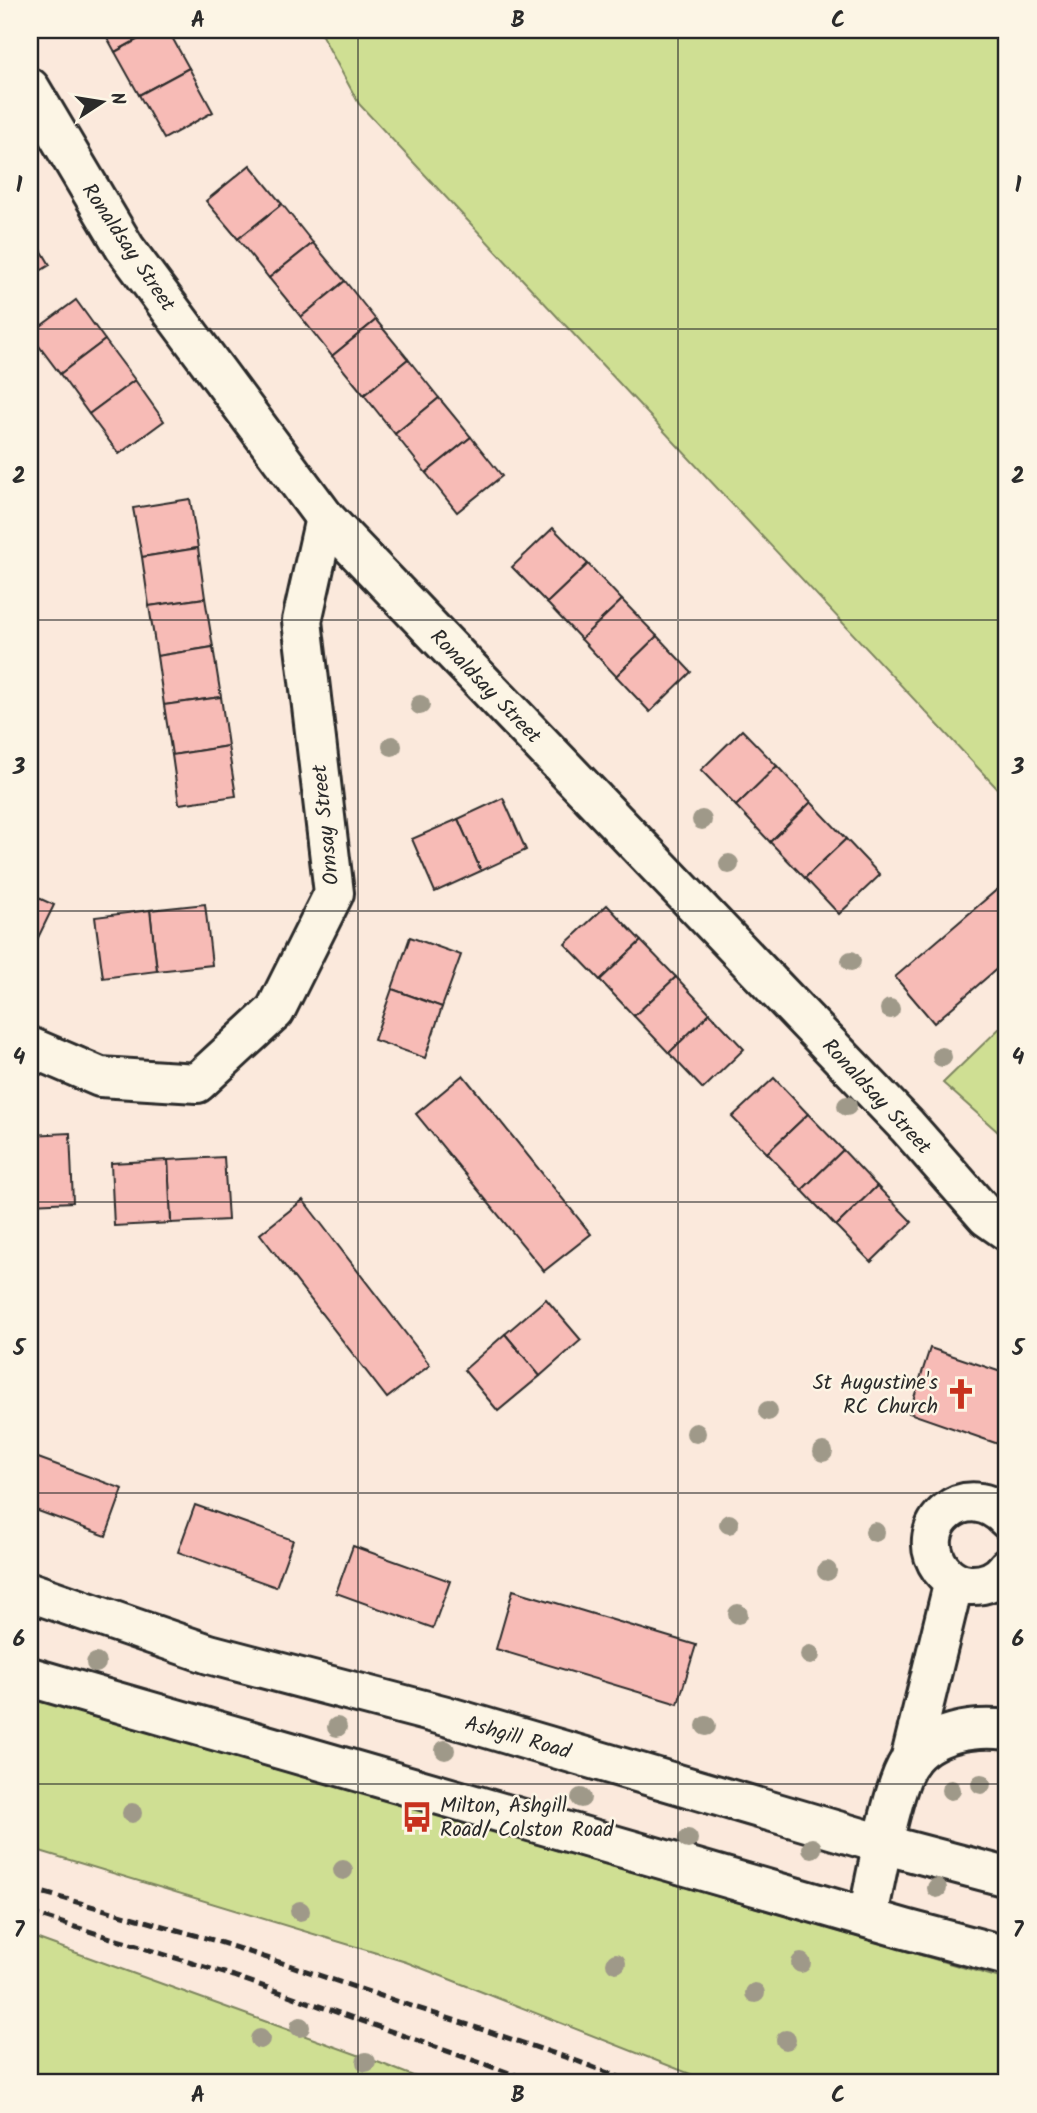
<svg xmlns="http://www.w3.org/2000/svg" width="1037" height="2113" font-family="Kalam,sans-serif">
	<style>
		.green { fill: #cfdf93; stroke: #7d855f; stroke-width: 2 }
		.building { fill: #f7bbb6; stroke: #2b2b2b; stroke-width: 2 }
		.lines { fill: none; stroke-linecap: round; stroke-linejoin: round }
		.minor-casing { stroke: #2b2b2b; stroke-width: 44 }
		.minor { stroke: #fcf5e5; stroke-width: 38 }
		.rail { stroke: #2b2b2b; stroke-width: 5; stroke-dasharray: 10 5; stroke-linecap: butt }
		.tree { fill: #9f9989 }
		.grid { fill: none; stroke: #2b2b2b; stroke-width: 2; stroke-opacity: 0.55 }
		.labels { text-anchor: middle; stroke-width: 5; stroke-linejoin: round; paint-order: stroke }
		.street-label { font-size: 21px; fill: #2b2b2b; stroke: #fcf5e5 }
		.poi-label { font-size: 21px; fill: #2b2b2b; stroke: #fcf5e5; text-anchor: end }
		.neatline { fill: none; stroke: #2b2b2b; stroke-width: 2.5 }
		.grid-label { font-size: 23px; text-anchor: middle; font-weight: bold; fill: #2b2b2b }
	</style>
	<rect width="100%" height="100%" fill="#fbe9dc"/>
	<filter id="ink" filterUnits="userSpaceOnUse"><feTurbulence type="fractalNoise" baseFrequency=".0143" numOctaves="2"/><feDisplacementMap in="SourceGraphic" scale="14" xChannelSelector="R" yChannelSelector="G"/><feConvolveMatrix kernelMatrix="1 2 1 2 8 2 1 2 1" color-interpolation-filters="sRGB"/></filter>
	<g filter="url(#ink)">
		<!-- green -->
		<g class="green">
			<polygon points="319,30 1007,30 1007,799 359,104"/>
			<polygon points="1007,1021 1007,1140 943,1083"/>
			<polygon points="30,1698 1007,1980 1007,2083 713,2083 406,1962 30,1848"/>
			<polygon points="30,1936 380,2063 431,2083 30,2083"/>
		</g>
		<!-- building -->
		<g class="building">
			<polygon points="103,30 155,30 115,52"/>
			<polygon points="155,30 168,30 189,68 139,95 115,52"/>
			<polygon points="189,68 213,112 164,139 139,95"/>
			<polygon points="250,165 282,204 238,239 206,201"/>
			<polygon points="282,204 313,243 269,278 238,239"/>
			<polygon points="30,231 50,265 30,277"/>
			<polygon points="313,243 345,281 301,317 269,278"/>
			<polygon points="345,281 376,320 332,356 301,317"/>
			<polygon points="76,300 105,340 60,374 30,334"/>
			<polygon points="376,320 408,359 364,395 332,356"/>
			<polygon points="105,340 135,380 89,414 60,374"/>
			<polygon points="408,359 439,398 395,434 364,395"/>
			<polygon points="135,380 164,421 119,454 89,414"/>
			<polygon points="439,398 471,437 426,473 395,434"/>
			<polygon points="471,437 502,476 457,512 426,473"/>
			<polygon points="190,499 198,548 142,557 133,508"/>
			<polygon points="553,528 588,564 547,603 512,567"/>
			<polygon points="198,548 205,598 149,606 142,557"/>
			<polygon points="588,564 622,600 581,639 547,603"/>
			<polygon points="205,598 213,647 157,656 149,606"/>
			<polygon points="622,600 657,636 616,676 581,639"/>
			<polygon points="657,636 691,672 650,712 616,676"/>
			<polygon points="213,647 221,697 164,705 157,656"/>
			<polygon points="221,697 228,746 172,755 164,705"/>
			<polygon points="742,730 777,766 736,806 701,770"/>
			<polygon points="228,746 236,796 179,804 172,755"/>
			<polygon points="777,766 811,802 770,842 736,806"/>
			<polygon points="503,798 526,850 481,871 458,819"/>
			<polygon points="811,802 846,839 805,878 770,842"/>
			<polygon points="458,819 481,871 435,892 412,839"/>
			<polygon points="846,839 880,875 839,914 805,878"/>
			<polygon points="1007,881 1007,960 934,1023 895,977"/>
			<polygon points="30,894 54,905 30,954"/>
			<polygon points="205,904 212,965 157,971 150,910"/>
			<polygon points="607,905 641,941 600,980 565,944"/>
			<polygon points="150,910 157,971 103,978 95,917"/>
			<polygon points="410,937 461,955 442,1007 392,989"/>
			<polygon points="641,941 676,977 634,1016 600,980"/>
			<polygon points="676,977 710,1013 669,1053 634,1016"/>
			<polygon points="392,989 442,1007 425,1058 374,1040"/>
			<polygon points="710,1013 744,1049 703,1089 669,1053"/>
			<polygon points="463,1075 591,1234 544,1271 416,1114"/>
			<polygon points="774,1078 808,1114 767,1153 732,1117"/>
			<polygon points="808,1114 843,1150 802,1190 767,1153"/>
			<polygon points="70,1133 73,1202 30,1204 30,1135"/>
			<polygon points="843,1150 877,1186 836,1226 802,1190"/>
			<polygon points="224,1157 228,1220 171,1223 168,1160"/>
			<polygon points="168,1160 171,1223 114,1226 111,1163"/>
			<polygon points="877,1186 912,1222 871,1262 836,1226"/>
			<polygon points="303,1200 430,1365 387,1398 260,1234"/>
			<polygon points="546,1299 581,1340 540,1376 505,1334"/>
			<polygon points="505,1334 540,1376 498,1411 464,1370"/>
			<polygon points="930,1348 1007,1374 1007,1447 909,1413"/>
			<polygon points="30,1455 123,1489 106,1536 30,1508"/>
			<polygon points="195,1505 293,1540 276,1587 178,1552"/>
			<polygon points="353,1546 450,1581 433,1628 336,1593"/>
			<polygon points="513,1590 696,1645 678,1704 496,1649"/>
		</g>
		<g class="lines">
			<defs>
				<g id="minor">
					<polyline points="30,88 125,248 325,518 907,1126 987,1217 1007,1231"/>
					<polyline points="30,1047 100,1077 197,1083 275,1011 334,893 302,621 325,518"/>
					<path d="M1007,1519C968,1476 909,1525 941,1569C948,1578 958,1584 969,1585C984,1586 999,1580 1007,1568"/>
					<polyline points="30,1592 209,1654 446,1716 882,1844 1007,1877"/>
					<polyline points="30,1677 905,1929 1007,1956"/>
					<polyline points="910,1761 954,1581"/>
					<path d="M868,1917C875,1880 882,1843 892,1807C896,1792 901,1774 909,1762C930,1732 974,1726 1007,1730"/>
				</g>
			</defs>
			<!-- minor casing -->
			<use href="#minor" class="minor-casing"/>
			<!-- minor -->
			<use href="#minor" class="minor"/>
			<!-- rail -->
			<g class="rail">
				<polyline points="30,1889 213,1940 577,2061 634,2083"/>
				<polyline points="30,1913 234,1976 538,2083"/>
			</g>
		</g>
		<!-- trees -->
		<g class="tree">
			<circle cx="420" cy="705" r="10"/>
			<circle cx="392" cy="746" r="10"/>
			<circle cx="702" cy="820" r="10"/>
			<circle cx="729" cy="864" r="10"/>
			<circle cx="851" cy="961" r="10"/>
			<circle cx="890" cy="1009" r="10"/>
			<circle cx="942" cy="1057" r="10"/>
			<circle cx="847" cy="1106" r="10"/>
			<circle cx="768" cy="1411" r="10"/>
			<circle cx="696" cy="1433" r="10"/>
			<circle cx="823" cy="1452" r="10"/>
			<circle cx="729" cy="1524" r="10"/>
			<circle cx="875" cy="1532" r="10"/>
			<circle cx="827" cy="1571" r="10"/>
			<circle cx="738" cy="1614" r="10"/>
			<circle cx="810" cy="1655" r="10"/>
			<circle cx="96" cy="1663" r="10"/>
			<circle cx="706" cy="1726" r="10"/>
			<circle cx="337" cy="1727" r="10"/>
			<circle cx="445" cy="1750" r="10"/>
			<circle cx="981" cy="1784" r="10"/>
			<circle cx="951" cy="1790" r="10"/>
			<circle cx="581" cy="1798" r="10"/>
			<circle cx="132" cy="1813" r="10"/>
			<circle cx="688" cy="1839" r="10"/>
			<circle cx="812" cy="1848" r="10"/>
			<circle cx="343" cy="1870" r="10"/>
			<circle cx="937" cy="1888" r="10"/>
			<circle cx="300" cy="1911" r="10"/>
			<circle cx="616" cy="1963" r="10"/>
			<circle cx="801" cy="1963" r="10"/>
			<circle cx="755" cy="1993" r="10"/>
			<circle cx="300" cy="2027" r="10"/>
			<circle cx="260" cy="2039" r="10"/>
			<circle cx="786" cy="2040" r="10"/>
			<circle cx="366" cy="2062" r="10"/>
		</g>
	</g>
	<!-- grid -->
	<path class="grid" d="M358,30V2083M678,30V2083M30,329H1007M30,620H1007M30,911H1007M30,1202H1007M30,1493H1007M30,1784H1007"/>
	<!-- icons -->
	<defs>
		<symbol id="church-bare" viewBox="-9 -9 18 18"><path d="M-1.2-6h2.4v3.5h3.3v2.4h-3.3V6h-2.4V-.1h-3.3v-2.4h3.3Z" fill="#c8321e" stroke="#fcf5e5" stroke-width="2.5" paint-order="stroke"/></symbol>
		<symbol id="bus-bare" viewBox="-9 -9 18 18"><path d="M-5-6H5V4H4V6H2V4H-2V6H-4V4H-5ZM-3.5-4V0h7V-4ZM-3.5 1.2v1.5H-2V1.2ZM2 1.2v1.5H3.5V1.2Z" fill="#c8321e" stroke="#fcf5e5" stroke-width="2.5" paint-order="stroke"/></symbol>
	</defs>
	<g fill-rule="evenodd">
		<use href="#church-bare" x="939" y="1372" width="44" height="44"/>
		<use href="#bus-bare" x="395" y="1795" width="44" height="44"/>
	</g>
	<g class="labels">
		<!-- street labels -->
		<g class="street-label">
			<text transform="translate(129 247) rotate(56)" y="7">Ronaldsay Street</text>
			<text transform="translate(486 686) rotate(46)" y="7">Ronaldsay Street</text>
			<text transform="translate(325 825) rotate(-96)" y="7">Ornsay Street</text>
			<text transform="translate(877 1096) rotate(47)" y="7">Ronaldsay Street</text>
			<text transform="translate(518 1737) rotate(16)" y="7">Ashgill Road</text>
		</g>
		<!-- poi labels -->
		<g class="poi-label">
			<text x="938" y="1389">St Augustine's<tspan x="938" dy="24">RC Church</tspan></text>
			<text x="440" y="1812" text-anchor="start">Milton, Ashgill<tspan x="440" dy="24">Road/ Colston Road</tspan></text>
		</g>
	</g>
	<!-- margin -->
	<rect width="1037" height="2113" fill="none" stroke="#fcf5e5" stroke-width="77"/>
	<!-- north arrow -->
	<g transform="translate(102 102) rotate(78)" stroke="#fcf5e5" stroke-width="5" paint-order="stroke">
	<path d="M0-5L12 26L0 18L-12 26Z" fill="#2b2b2b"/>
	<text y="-10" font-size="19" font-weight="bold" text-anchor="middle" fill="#2b2b2b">N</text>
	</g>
	<rect x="38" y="38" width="960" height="2036" class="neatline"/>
	<g class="grid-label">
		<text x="198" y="27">A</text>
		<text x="518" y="27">B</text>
		<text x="838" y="27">C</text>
		<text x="19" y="192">1</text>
		<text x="1018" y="192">1</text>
		<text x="19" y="483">2</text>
		<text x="1018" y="483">2</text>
		<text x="19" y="774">3</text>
		<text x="1018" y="774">3</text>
		<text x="19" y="1064">4</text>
		<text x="1018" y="1064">4</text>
		<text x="19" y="1355">5</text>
		<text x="1018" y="1355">5</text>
		<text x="19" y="1646">6</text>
		<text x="1018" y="1646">6</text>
		<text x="19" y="1937">7</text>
		<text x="1018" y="1937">7</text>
		<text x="198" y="2102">A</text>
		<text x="518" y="2102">B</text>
		<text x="838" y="2102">C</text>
	</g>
</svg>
